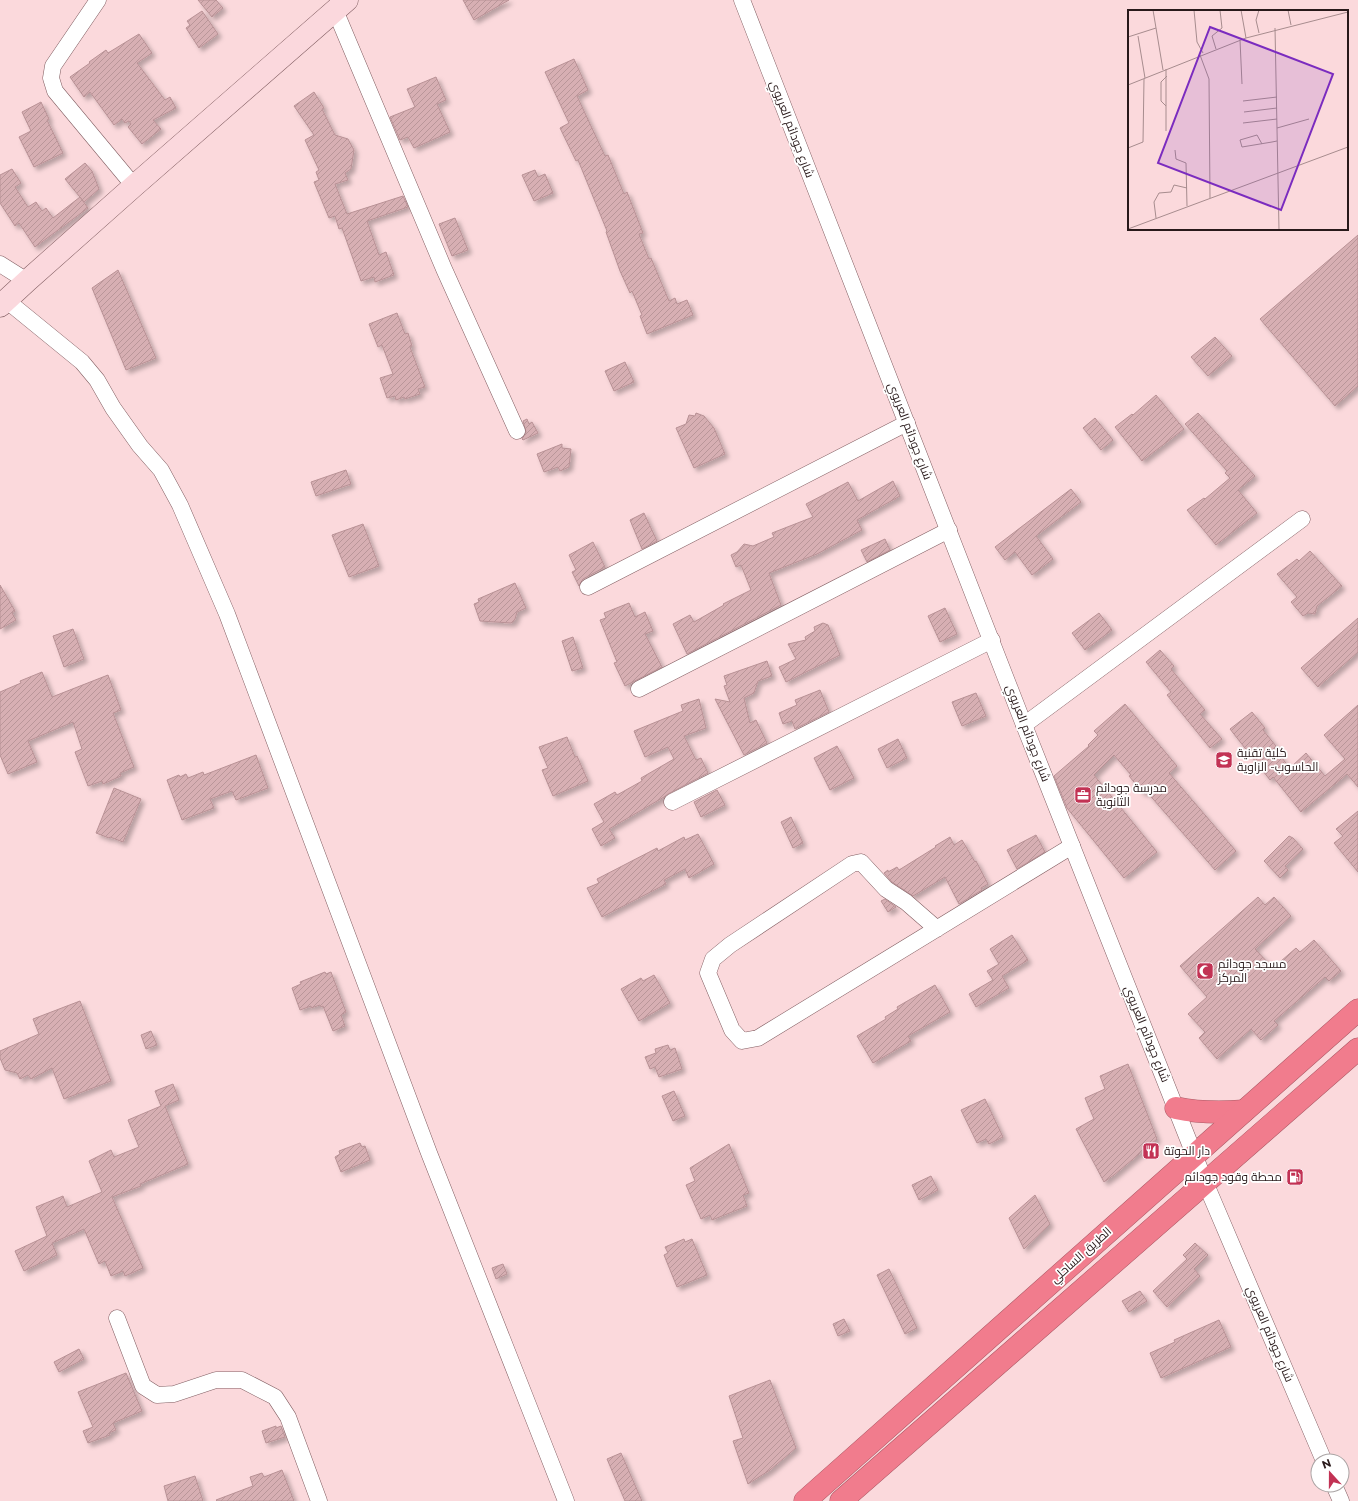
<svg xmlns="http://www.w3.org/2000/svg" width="1358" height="1501" font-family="Montserrat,Cairo,sans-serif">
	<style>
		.building { fill: url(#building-hatch); stroke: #b89195; filter: url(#shadow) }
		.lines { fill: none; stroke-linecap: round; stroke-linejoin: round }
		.street-casing { stroke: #825e62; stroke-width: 17 }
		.secondary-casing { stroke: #825e62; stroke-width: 23 }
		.highway-casing { stroke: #ab5965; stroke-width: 23 }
		.street { stroke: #fff; stroke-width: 16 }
		.secondary { stroke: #fbd8dd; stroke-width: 22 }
		.highway { stroke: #f17c8d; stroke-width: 22 }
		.labels { text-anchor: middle; stroke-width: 3.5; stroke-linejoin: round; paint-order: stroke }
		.street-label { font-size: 12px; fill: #28191a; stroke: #fff }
		.poi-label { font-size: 12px; fill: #28191a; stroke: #fff; text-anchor: start }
		.inset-road { fill: none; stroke: #a78c8e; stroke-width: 1 }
		.view { fill: #7b2cbf; fill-opacity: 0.15; stroke: #7b2cbf; stroke-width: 2 }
		.inset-edge { fill: none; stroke: #28191a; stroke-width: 2 }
	</style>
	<defs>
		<pattern id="building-hatch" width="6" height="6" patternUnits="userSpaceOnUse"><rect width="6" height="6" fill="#d7afb3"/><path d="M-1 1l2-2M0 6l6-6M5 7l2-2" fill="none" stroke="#b99699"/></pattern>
		<filter id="shadow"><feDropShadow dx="3.5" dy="3.5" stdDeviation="2" flood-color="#0004"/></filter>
	</defs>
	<rect width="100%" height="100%" fill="#fbd9dc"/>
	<!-- building -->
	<g class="building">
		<polygon points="198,0 216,0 223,8 212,17"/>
		<polygon points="463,0 509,0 474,20"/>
		<polygon points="202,11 218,34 199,48 186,28 190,25 187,21"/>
		<polygon points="139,34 152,53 137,63 165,100 170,97 176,108 153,120 161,129 142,144 128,127 131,124 129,121 125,123 122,119 114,125 90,92 84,97 70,77 90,63 89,62 106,50 108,53"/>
		<polygon points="574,59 588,90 577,96 605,156 608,155 624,194 627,192 643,233 639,234 649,259 651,258 669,301 675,298 677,304 687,300 693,315 647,334 640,316 642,315 632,291 630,293 620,271 606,232 607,231 578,160 576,161 560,128 569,123 545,72"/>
		<polygon points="436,77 446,100 437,104 450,132 414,148 408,137 400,140 390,117 415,107 407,89"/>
		<polygon points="314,92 324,108 322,109 335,135 348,139 354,150 351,169 345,173 348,180 335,184 347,214 403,196 408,207 367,221 379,255 386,252 394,275 375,282 374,277 361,281 342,228 339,229 335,216 329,218 314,182 319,180 316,172 319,170 305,140 314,135 294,106"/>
		<polygon points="41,102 49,119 47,120 63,153 34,167 19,137 31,131 22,112"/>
		<polygon points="85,163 92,171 99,189 84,202 65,179"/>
		<polygon points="12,169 21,183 15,187 28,207 36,202 42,211 46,208 53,218 80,197 88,208 35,247 19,223 15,226 0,203 0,175"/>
		<polygon points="535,170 538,177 545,174 553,193 534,201 522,175"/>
		<polygon points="455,218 468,250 452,256 439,224"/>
		<polygon points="1358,235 1358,386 1335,406 1260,319"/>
		<polygon points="118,270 156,358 126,370 92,288"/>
		<polygon points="397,313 405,334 408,333 412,346 410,347 425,387 418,389 420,394 405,399 404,397 396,400 395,396 387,398 380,378 393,374 382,345 378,347 369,324"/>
		<polygon points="1215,337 1232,356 1208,376 1191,357"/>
		<polygon points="625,362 634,382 614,391 605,371"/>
		<polygon points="1156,395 1184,429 1142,461 1115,427 1132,414 1133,415"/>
		<polygon points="696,413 704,416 714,428 725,454 694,468 676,428 686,424 689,415 695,416"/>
		<polygon points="1198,413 1255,476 1238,490 1257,513 1216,545 1187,510 1204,498 1205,499 1230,478 1225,473 1227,471 1185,424"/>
		<polygon points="1095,418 1113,440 1101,450 1083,428"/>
		<polygon points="527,419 529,424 532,422 538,433 523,440 522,439 526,432 523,421"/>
		<polygon points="562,444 562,448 571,449 569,467 560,471 558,467 544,472 537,454"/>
		<polygon points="346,470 351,484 316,496 311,482"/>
		<polygon points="893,481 900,496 857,520 862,530 817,554 769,573 781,605 687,654 673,624 690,615 694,622 724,605 723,604 751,590 741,565 736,567 731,555 737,552 744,544 753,546 774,537 772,533 813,517 806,504 848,482 858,501"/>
		<polygon points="1071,489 1081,502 1036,536 1053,559 1032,575 1015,552 1005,560 995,547"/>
		<polygon points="644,513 657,541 642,549 630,520"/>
		<polygon points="363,524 379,566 349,577 332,535"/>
		<polygon points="885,539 890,550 867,562 861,550"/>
		<polygon points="593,542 605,567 583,579 579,586 572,572 576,570 569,555"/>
		<polygon points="1310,551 1342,586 1317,606 1315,614 1308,613 1303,616 1291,602 1297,597 1277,574 1297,559 1299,561"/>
		<polygon points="515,583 526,608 517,612 515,619 513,622 511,623 480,621 474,604 479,602 478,599"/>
		<polygon points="0,585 15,611 12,613 16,620 0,629"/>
		<polygon points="629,603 635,617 645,612 653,631 645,634 662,667 625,686 614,663 617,662 600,620 606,618 604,613"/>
		<polygon points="945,608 957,634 940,642 928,616"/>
		<polygon points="1099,613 1112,630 1085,650 1072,633"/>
		<polygon points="1358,618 1358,652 1318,687 1301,668"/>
		<polygon points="823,623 828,625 840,655 786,682 779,667 796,659 788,644 806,640 805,637 815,631 814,627"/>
		<polygon points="73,629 84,659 64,667 53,636"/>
		<polygon points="573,637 583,668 572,671 562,641"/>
		<polygon points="1160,650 1174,666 1171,669 1205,710 1200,714 1222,739 1210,748 1167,695 1171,692 1146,662"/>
		<polygon points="767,661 772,676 758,681 754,693 744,698 750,723 756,720 767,743 744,755 715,699 730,702 724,686 727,685 724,676"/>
		<polygon points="42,672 52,697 108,675 121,710 113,713 134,767 120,773 121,776 103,784 102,781 88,786 75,752 82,749 73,722 28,741 37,762 8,774 0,755 0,692 21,683 20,681"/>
		<polygon points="820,690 829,712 795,729 792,721 783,724 779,713 797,705 795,700"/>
		<polygon points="976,693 986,716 962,726 952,702"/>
		<polygon points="699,699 706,728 684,736 696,760 701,758 708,773 668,794 664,797 609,829 615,838 601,846 592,829 604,822 594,804 615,792 617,795 642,781 641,778 674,759 668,747 645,757 634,731 683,711 681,705"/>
		<polygon points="1125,704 1177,766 1169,773 1236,851 1215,870 1146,791 1143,793 1129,776 1131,775 1114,755 1094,775 1157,852 1124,878 1067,808 1054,776 1089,746 1088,745 1098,735 1094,731"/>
		<polygon points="1358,705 1358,787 1347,774 1301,812 1273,777 1270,780 1230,729 1252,712 1265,728 1263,730 1276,746 1274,748 1290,768 1306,753 1325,776 1345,759 1324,735"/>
		<polygon points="567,737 575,757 577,756 588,781 553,796 542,770 548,768 539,747"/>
		<polygon points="898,739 907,758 887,768 878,749"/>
		<polygon points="837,746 854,778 830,790 814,758"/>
		<polygon points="256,755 268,788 236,800 232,791 210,799 214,808 182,820 167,780 179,775 180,777 186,774 188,778 203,772 204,775"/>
		<polygon points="114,788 141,799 123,842 110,837 109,838 96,833"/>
		<polygon points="717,790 725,805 701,817 694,802"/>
		<polygon points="1358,811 1358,872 1334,843 1343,836 1336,829"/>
		<polygon points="791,817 803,843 793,848 781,822"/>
		<polygon points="698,834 714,864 689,878 685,869 664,880 666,884 602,917 587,888 599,883 597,879 657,848 658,851 684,837 685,840"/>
		<polygon points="1036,835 1045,852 1017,869 1007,850"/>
		<polygon points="1289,836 1293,838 1303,849 1285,866 1288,870 1280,878 1264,861"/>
		<polygon points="950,837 954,845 962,840 975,862 976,861 988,884 981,888 982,890 959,904 945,877 913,896 892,882 884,873 888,870 888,872 897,867 899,870 936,847 935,846"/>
		<polygon points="1258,897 1265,905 1274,897 1291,916 1255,949 1273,968 1296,948 1300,952 1314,940 1341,971 1329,981 1325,977 1274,1021 1278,1025 1261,1040 1251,1029 1217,1059 1199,1038 1205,1032 1188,1014 1207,997 1180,966"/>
		<polygon points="885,899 896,907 888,912 881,901"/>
		<polygon points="1012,935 1028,960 1002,976 1009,988 976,1007 969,994 993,980 987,971 999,964 990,949"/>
		<polygon points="325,972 326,974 331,972 346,1012 341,1015 345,1026 333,1031 323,1006 321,1007 320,1005 311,1008 311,1006 300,1010 292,988 301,984 300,982"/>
		<polygon points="654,975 670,1003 639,1021 621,989 641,978 643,981"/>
		<polygon points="935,985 950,1012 908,1036 911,1041 873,1063 857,1036 886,1019 885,1017 898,1009 897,1007"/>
		<polygon points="80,1001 111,1081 64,1099 52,1068 31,1079 28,1075 20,1079 17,1073 5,1070 0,1058 0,1051 39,1034 33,1019"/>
		<polygon points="151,1031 157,1045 146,1049 141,1035"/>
		<polygon points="668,1045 670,1050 675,1048 682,1069 659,1077 655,1067 650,1069 645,1057 656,1053 655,1049"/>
		<polygon points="1128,1064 1157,1139 1114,1175 1104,1182 1076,1129 1094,1119 1085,1098 1105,1089 1100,1076"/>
		<polygon points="173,1084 179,1100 165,1106 188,1164 140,1184 141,1186 112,1197 143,1268 125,1276 123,1271 111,1276 105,1261 99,1264 84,1229 52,1243 57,1255 24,1271 15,1251 47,1236 36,1207 63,1196 67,1207 102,1192 89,1161 111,1150 114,1157 139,1147 128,1120 161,1106 155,1091"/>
		<polygon points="674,1091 685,1116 673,1121 662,1096"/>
		<polygon points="985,1099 1003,1137 989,1144 986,1139 977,1143 961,1110"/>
		<polygon points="360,1143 362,1147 365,1146 370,1160 341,1172 335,1157 340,1154 339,1151"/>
		<polygon points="729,1144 749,1193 743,1195 747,1206 712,1220 710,1215 701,1219 686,1185 695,1181 690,1168"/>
		<polygon points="931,1176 938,1190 919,1200 912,1185"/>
		<polygon points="1035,1195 1050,1224 1024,1249 1009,1218"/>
		<polygon points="684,1239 685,1242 692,1239 707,1275 677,1287 664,1255 668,1253 665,1247"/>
		<polygon points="1195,1243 1208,1255 1194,1269 1200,1276 1167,1307 1153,1291 1187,1259 1183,1255"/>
		<polygon points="503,1264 507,1274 496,1279 492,1268"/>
		<polygon points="889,1269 917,1328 905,1334 877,1275"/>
		<polygon points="1140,1291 1147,1301 1129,1312 1122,1301"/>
		<polygon points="844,1319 850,1331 838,1336 833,1324"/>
		<polygon points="1219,1320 1231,1347 1161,1378 1150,1353 1175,1342 1174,1340"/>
		<polygon points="79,1349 84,1359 59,1372 54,1362"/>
		<polygon points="126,1373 142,1411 113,1423 116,1430 109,1433 110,1435 88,1443 83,1431 93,1427 78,1392"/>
		<polygon points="770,1380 796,1448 770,1470 748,1484 733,1441 743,1438 729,1396"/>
		<polygon points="276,1426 276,1428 281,1426 285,1437 266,1443 262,1431"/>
		<polygon points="621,1453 642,1501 625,1501 607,1459"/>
		<polygon points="282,1470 294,1501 217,1501 216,1500 253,1486 250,1477 262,1473 264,1477"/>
		<polygon points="195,1476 203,1501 168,1501 164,1486"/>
	</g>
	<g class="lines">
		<defs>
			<g id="street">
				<polyline points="98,0 53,66 51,78 55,91 134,186"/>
				<polyline points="742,0 1024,725 1205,1182 1324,1461"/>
				<polyline points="335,10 444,269 517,431"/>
				<polyline points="0,264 27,281"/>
				<polyline points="6,300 82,362 97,380 113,408 140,446 161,470 180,505 227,614 429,1153 566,1501"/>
				<polyline points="588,587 907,423"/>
				<polyline points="639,689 949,530"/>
				<polyline points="1024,725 1302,519"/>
				<polyline points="672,802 992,640"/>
				<polyline points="937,929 906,902 886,889 861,862 852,864 730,945 713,959 708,973 732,1030 742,1041 758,1038 1072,846"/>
				<polyline points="117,1318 143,1386 157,1395 174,1394 216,1380 242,1380 275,1397 288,1417 319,1501"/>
				<polyline points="1334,1485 1341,1501"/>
			</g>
			<polyline id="secondary" points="0,306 27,281 134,186 347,0"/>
			<g id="highway">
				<path d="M1176,1108C1200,1113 1220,1113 1244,1111"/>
				<polyline points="805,1501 1358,1010"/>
				<polyline points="841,1501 1358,1049"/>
			</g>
		</defs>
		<!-- street casing -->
		<use href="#street" class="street-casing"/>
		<!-- secondary casing -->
		<use href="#secondary" class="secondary-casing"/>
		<!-- highway casing -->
		<use href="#highway" class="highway-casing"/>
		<!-- street -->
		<use href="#street" class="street"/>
		<!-- secondary -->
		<use href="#secondary" class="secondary"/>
		<!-- highway -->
		<use href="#highway" class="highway"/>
	</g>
	<!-- icons -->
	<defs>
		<symbol id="university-square" viewBox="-11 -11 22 22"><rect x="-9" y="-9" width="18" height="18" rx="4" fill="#c23254" stroke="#fff"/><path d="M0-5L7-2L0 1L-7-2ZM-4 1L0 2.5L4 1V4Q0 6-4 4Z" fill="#fff"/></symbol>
		<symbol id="office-square" viewBox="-11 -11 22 22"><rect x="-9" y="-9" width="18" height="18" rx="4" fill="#c23254" stroke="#fff"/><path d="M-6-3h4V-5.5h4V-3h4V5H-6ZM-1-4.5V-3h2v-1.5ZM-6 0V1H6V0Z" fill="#fff"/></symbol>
		<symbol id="mosque-square" viewBox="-11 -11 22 22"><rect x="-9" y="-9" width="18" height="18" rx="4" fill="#c23254" stroke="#fff"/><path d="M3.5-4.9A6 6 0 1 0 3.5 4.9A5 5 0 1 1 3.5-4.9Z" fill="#fff"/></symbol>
		<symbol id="restaurant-square" viewBox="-11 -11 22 22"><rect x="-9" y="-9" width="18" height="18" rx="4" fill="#c23254" stroke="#fff"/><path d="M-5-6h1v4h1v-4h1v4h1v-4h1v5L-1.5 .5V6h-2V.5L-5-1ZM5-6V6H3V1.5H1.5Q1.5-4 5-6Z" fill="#fff"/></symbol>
		<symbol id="fuel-square" viewBox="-11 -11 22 22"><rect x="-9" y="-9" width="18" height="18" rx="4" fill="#c23254" stroke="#fff"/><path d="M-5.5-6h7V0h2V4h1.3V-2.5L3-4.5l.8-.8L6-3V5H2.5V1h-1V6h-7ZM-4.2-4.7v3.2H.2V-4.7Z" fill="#fff"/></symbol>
	</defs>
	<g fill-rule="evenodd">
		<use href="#university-square" x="1214" y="750" width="20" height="20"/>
		<use href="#office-square" x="1073" y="785" width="20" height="20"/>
		<use href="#mosque-square" x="1195" y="961" width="20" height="20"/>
		<use href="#restaurant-square" x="1141" y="1141" width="20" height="20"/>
		<use href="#fuel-square" x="1285" y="1167" width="20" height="20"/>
	</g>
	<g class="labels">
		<!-- street labels -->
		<g class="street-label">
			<text transform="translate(792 129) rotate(69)" y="4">شارع جودائم العريوي</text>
			<text transform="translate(910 431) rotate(69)" y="4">شارع جودائم العريوي</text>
			<text transform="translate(1028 733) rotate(69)" y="4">شارع جودائم العريوي</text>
			<text transform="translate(1147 1034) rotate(68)" y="4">شارع جودائم العريوي</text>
			<text transform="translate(1081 1255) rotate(-42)" y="4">الطريق الساحلي</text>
			<text transform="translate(1270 1334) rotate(67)" y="4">شارع جودائم العريوي</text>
		</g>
		<!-- poi labels -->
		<g class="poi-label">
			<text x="1237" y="757">كلية تقنية<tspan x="1237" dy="14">الحاسوب- الزاوية</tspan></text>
			<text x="1096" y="792">مدرسة جودائم<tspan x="1096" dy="14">الثانوية</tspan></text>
			<text x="1218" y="968">مسجد جودائم<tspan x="1218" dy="14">المركز</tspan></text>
			<text x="1164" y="1155">دار الحوتة</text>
			<text x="1282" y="1181" text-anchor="end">محطة وقود جودائم</text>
		</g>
	</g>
	<!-- overview -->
	<g transform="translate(1128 10)">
		<rect width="220" height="220" fill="#fbd9dc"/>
		<path class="inset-road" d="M25,0L35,60M66,0L69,32L75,43M113,0L118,28M131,0L128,10L131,23M160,0L163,15M147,18L151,220M10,26L17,68M0,27L28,18M112,30L114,74M88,39L84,26L94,18L92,0M72,45L81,69L82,188M0,75L118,28L220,2M115,91L149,87M38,96L33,91V72L39,66M116,102L149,98M115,113L149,109M149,118L181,109M38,121V59M134,134L129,125L112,130L114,137L144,132L149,131M0,138L15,132L16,69M47,140L48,149L58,153L59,196M28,208L26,192L31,183L43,182L46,175L59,178M0,219L220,137"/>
		<path class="view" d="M82,17L205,64L153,200L30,153Z"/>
		<rect width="220" height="220" class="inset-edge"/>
	</g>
	<!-- north arrow -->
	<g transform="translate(1330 1473) rotate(339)"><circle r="19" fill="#ffffff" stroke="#a9a3a3"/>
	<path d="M0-3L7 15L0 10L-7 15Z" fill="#c23254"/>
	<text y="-6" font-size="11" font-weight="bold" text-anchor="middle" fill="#28191a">N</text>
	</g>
</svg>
